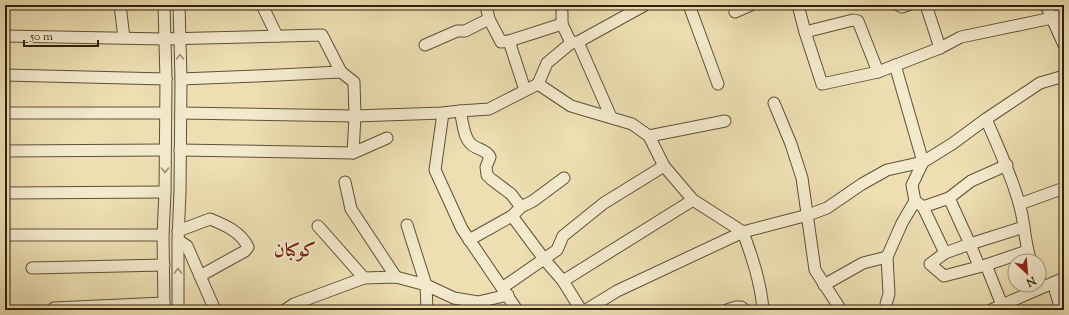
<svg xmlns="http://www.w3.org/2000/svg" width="1069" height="315" font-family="'Sorts Mill Goudy',Amiri,serif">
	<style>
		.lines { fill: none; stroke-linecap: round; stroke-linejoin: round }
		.street-casing { stroke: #604f36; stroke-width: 13 }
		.street { stroke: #f3eacd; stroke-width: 11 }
		.oneway { stroke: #9c8f76 }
		.labels { text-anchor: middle; stroke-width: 3.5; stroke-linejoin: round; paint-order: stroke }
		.district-label { font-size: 19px; font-weight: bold; fill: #7a1f14; stroke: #f3eacd }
	</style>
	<rect width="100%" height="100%" fill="#eddfb2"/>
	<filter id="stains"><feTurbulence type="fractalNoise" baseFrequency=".005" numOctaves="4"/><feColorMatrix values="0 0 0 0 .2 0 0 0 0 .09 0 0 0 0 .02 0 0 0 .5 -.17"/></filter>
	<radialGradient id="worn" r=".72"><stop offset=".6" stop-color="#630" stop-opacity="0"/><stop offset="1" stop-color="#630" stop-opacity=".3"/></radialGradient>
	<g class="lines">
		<defs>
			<g id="street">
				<polyline points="120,5 124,38"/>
				<polyline points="164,5 166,79 165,192 163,235 164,310"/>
				<polyline points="262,5 277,36"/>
				<polyline points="486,5 489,19 501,42 509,41 562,24"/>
				<polyline points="689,5 718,84"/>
				<polyline points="798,5 805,32 822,84 878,72 940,48 961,37 1052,18 1064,14"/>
				<polyline points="898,5 902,7 908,5"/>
				<polyline points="926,5 940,48"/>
				<polyline points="1046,5 1064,45"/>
				<polyline points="735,12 751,5"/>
				<polyline points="562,13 562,24 571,43"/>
				<polyline points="805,32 853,20 858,21 878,72"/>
				<polyline points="5,36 164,39 322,35 341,72"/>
				<polyline points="509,41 525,90"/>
				<polyline points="578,42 611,117"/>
				<polyline points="425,45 457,31 465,31 489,19"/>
				<polyline points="5,75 166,79"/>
				<polyline points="181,79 257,76 341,72 354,82 355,116 353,153"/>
				<polyline points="538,84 547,63 571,43 578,42 645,5"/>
				<polyline points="774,103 791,144 802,178 815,270 841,310"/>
				<path d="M460,111C463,121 463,137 471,144C477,150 486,149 490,157L486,167L487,175L491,179L511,194L521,207"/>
				<polyline points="5,113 165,113"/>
				<path d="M181,113L355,116L443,113L460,111L489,109L538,84L571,106L632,124L649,136L664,166L693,200L743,232C752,257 761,283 763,310"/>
				<polyline points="443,113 435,170 462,229 517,310"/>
				<path d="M986,119C998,147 1011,174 1019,203C1025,222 1024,242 1031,261"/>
				<polyline points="649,136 725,121"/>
				<polyline points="180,150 353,153 387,138"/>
				<polyline points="5,151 165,150"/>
				<polyline points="345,182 351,209 396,277"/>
				<polyline points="5,193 165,192"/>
				<polyline points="949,198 970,244 979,266"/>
				<polyline points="1020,204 1064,188"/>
				<polyline points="923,207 949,198 971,181 1007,165"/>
				<polyline points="512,216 544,259 563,281 581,310"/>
				<polyline points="407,225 426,285 427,310"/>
				<polyline points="318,226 364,278"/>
				<polyline points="1024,227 970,244 945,253 930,264 944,276 986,265 1027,251"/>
				<path d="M178,231L210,219C225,225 241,232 248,247L245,251L200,276"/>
				<polyline points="5,235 163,235"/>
				<polyline points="178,240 187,246 215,310"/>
				<polyline points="469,240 512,216 521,207 533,201 564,178"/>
				<polyline points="945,253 923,207 915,201 912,185 923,162 952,144 986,119 1040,83 1064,76"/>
				<polyline points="986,265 1002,305"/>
				<polyline points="32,268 164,265"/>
				<polyline points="563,281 693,200"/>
				<polyline points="1053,283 1061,310"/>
				<polyline points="824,285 863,263 887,257"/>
				<polyline points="502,288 557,250 563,236 604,203 664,166"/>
				<polyline points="54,308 164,303"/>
				<polyline points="178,310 178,240 180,191 181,79 179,5"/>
				<polyline points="285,310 294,304 364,278 396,277 426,285 454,298 478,302 508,295"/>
				<polyline points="586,310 617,291 743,232 808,215 827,208 862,184 887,170 923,162 895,65"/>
				<polyline points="727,310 736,307 741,307 745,310"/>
				<polyline points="887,310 886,304 889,294 887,257 902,223 915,201"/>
				<polyline points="991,310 1041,288 1064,278"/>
			</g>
		</defs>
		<!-- street casing -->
		<use href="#street" class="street-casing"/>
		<!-- street -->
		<use href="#street" class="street"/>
	</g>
	<!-- one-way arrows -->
	<defs><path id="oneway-chevron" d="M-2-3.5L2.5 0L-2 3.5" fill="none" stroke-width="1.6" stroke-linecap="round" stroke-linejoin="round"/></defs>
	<g class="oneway">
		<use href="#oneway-chevron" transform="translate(180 57) rotate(-91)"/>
		<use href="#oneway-chevron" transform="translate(165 170) rotate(90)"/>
		<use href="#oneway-chevron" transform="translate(178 271) rotate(-90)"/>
	</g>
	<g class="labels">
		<!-- district labels -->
		<g class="district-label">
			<text x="295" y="256">كوكبان</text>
		</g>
	</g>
	<!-- margin -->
	<rect width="1069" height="315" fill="none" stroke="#eddfb2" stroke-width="20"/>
	<rect x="6" y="6" width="1057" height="303" fill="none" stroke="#311f0c" stroke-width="2"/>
	<rect x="10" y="10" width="1049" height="295" fill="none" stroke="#311f0c"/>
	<!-- north arrow -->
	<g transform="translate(1027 273) rotate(154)"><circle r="19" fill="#f3eacd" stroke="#a59980"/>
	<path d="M0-3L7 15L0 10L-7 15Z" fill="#8f2418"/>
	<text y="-6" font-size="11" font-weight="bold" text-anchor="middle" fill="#311f0c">N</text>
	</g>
	<!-- scale -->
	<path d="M24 40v6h74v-6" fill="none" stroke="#311f0c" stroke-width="2"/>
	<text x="30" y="40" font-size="12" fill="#311f0c" stroke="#f3eacd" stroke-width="3" paint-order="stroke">50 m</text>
	<rect width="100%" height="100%" filter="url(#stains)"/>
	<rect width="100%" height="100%" fill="url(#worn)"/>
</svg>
